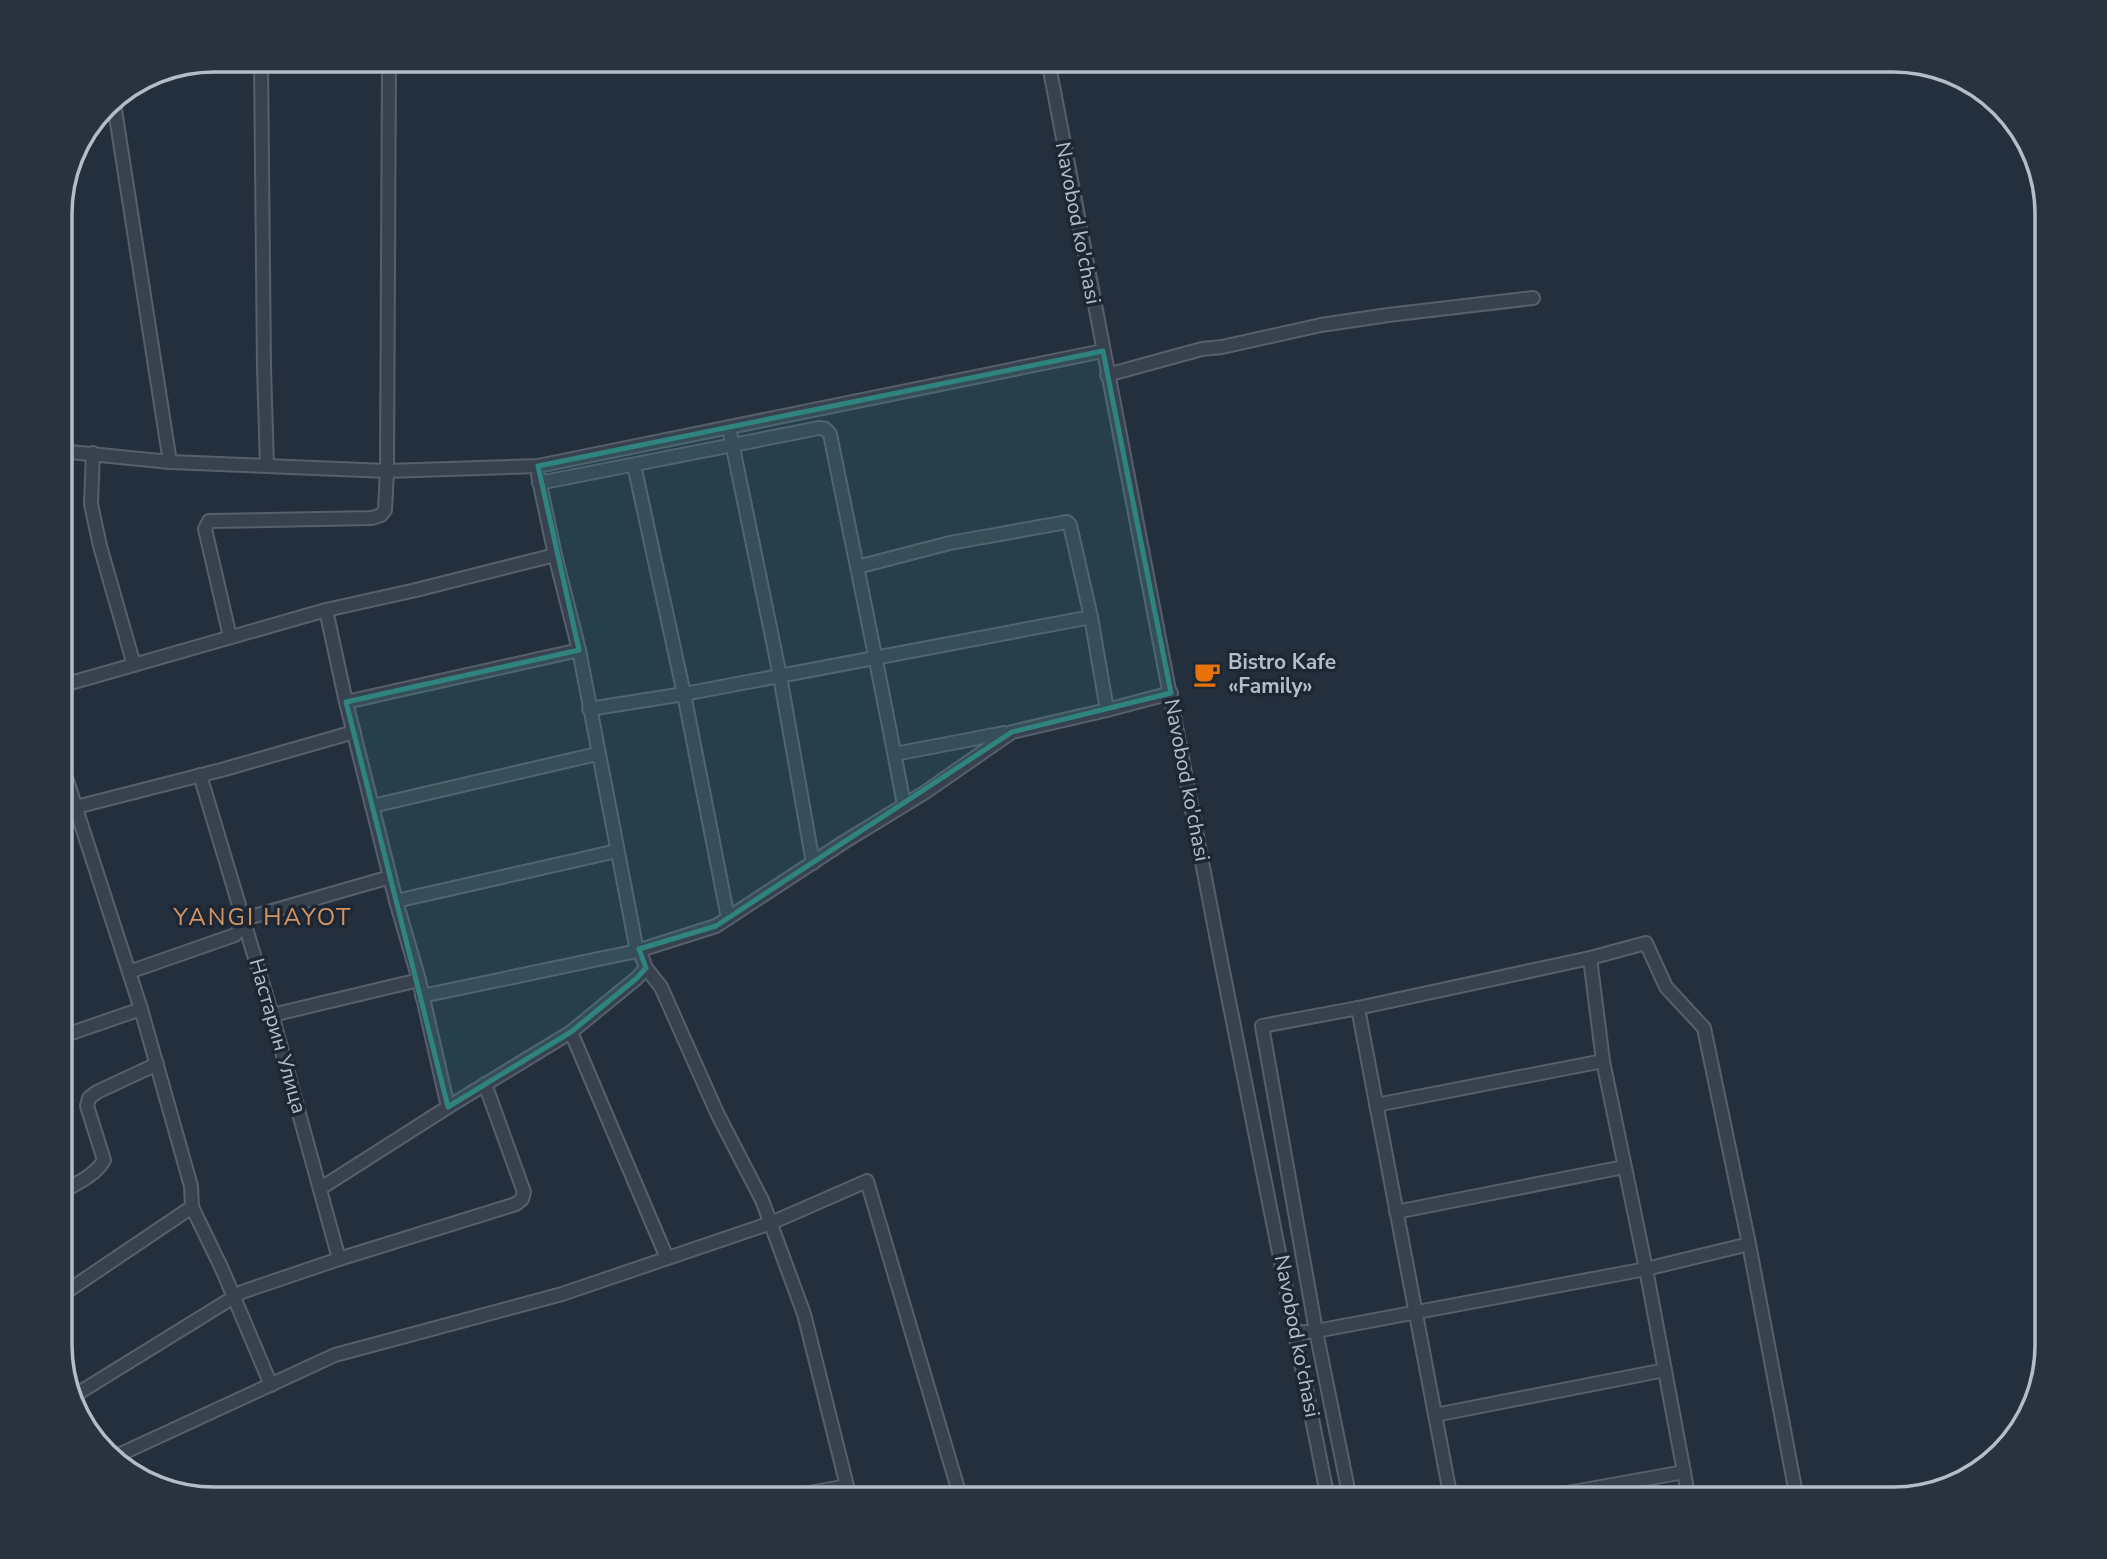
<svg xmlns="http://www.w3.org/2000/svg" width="2107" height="1559" font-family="'Nunito Sans',sans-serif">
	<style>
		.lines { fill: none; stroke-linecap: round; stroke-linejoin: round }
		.minor-casing { stroke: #565f6c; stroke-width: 16 }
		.minor { stroke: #38414e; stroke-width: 12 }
		.marked { fill: #308480; fill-opacity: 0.2; stroke: #308480; stroke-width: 5; stroke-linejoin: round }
		.labels { text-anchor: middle; stroke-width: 7; stroke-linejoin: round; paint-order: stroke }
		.street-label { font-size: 21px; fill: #b4bcc9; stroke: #1d2633 }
		.poi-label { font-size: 21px; font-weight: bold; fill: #b4bcc9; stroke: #1d2633; text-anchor: start }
		.quarter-label { font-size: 24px; letter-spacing: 2px; fill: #d59563; stroke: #1d2633 }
		.rim { fill: none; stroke: #b4bcc9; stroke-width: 3.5 }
	</style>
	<rect width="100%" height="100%" fill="#242f3e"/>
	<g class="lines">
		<defs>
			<g id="minor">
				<polyline points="261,60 264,368 267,466"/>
				<polyline points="1048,60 1222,966 1328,1499"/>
				<polyline points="113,97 170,462"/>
				<polyline points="1107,375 1202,349 1222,347 1321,325 1388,315 1533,298"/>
				<polyline points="729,428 780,676 813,863"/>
				<polyline points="60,451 170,462 387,471 538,466 1103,351"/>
				<polyline points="93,453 91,504 100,546 134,665"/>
				<polyline points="634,465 684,694 728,918"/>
				<polyline points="538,475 555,555 579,650 637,951"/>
				<path d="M539,483L819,428L825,429L830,434C855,558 881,681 904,805"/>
				<polyline points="857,567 950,543 1067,522 1070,525 1091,617 1107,710"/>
				<polyline points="230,637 205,529 209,521 372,518 381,515 385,510 387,471 389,60"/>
				<polyline points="60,686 326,610 416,590 555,555"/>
				<polyline points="346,702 579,650"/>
				<polyline points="589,709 684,694 1091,617"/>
				<polyline points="895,754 1004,733"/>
				<polyline points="200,775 272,1015 339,1259"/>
				<polyline points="372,806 597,754"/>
				<polyline points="76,807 225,769 354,732"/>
				<polyline points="396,901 617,851"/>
				<polyline points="244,919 390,877"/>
				<polyline points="639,949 646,968 661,987 718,1115 762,1200 804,1314 847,1486 777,1499"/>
				<polyline points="1590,958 1603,1061 1646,1269 1689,1499"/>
				<polyline points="129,972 235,935 245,923"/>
				<polyline points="422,996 637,951 716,926 844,842 924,793 1012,732 1107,710 1171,693"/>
				<polyline points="1358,1008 1451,1499"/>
				<polyline points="272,1015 419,980"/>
				<polyline points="571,1032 667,1258"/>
				<polyline points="60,1037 141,1009"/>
				<polyline points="1376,1105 1603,1061"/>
				<polyline points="448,1107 571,1032 637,978 646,968"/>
				<polyline points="321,1188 448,1107 419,980 396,901 346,702 326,610"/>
				<path d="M60,1193C75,1184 95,1176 104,1160L87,1106L89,1098L97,1092L157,1064"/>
				<polyline points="192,1207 222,1269 271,1385"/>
				<polyline points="1396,1212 1624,1167"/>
				<polyline points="60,1296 192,1207 191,1186 141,1009 60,759"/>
				<polyline points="1297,1333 1316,1331 1646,1269 1749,1244"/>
				<polyline points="72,1397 242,1292 339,1259 516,1204 522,1199 524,1192 485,1084"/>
				<polyline points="1435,1415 1665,1370"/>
				<polyline points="112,1458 335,1355 562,1294 771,1223 867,1181 961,1499"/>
				<polyline points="1350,1499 1316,1331 1262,1026 1358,1008 1590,958 1646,943 1666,987 1704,1028 1749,1244 1797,1499"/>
				<polyline points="1534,1499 1684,1472"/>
			</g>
		</defs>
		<!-- minor casing -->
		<use href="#minor" class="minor-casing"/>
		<!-- minor -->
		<use href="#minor" class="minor"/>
	</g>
	<!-- marked area -->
	<path class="marked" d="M1103,351L1171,693L1012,732L716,926L639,949L646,968L637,978L571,1032L448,1107L346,702L579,650L538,466Z"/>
	<!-- icons -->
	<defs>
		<symbol id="cafe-bare" viewBox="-9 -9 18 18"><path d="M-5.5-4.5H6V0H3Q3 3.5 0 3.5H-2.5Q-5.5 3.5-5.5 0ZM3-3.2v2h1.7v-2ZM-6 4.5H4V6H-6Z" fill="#e8710a" stroke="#1d2633" stroke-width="2.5" paint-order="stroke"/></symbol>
	</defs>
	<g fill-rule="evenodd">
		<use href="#cafe-bare" x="1188" y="655" width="38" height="38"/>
	</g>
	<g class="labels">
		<!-- street labels -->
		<g class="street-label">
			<text transform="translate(1078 223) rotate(79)" y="7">Navobod ko'chasi</text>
			<text transform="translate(1187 780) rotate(79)" y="7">Navobod ko'chasi</text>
			<text transform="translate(278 1036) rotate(74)" y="7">Настарин Улица</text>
			<text transform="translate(1297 1336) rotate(79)" y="7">Navobod ko'chasi</text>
		</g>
		<!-- poi labels -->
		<g class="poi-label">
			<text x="1228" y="669">Bistro Kafe<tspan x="1228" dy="24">«Family»</tspan></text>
		</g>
		<!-- quarter labels -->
		<g class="quarter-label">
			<text x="263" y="925">YANGI HAYOT</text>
		</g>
	</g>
	<!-- crop -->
	<path d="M0 0H2107V1559H0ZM214 72H1893A142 142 0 0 1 2035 214V1345A142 142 0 0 1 1893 1487H214A142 142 0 0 1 72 1345V214A142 142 0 0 1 214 72Z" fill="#29323f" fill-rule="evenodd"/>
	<path class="rim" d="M214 72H1893A142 142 0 0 1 2035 214V1345A142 142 0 0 1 1893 1487H214A142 142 0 0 1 72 1345V214A142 142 0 0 1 214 72Z"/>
</svg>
